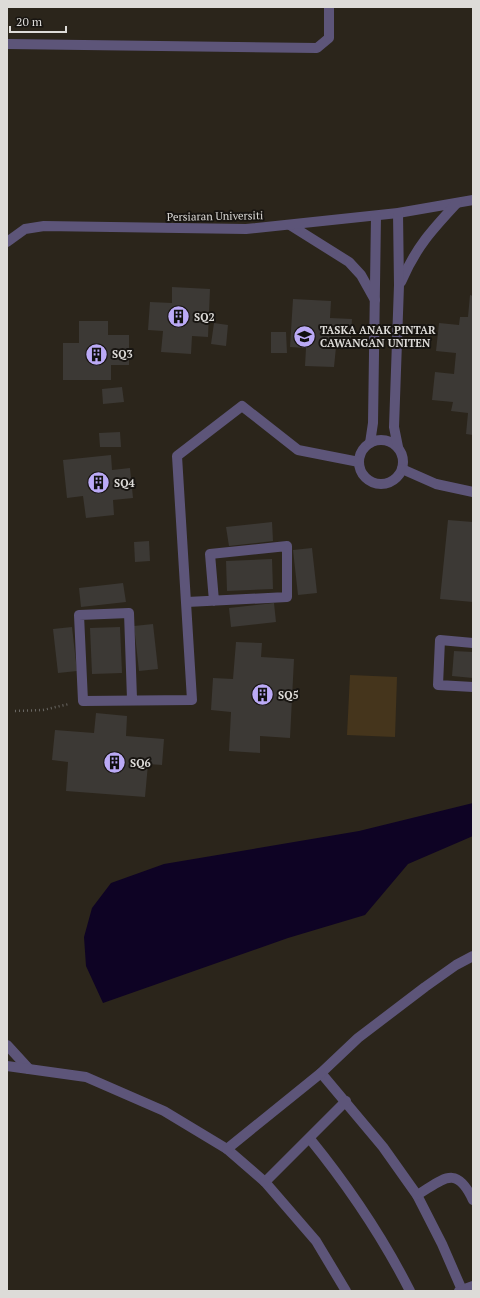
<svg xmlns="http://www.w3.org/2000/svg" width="480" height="1298" font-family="'PT Serif',serif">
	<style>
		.built { fill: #2b251b }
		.green { fill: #45351c }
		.water { fill: #0e0324 }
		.building { fill: #3c3935 }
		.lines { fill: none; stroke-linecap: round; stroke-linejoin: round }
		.path { stroke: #696763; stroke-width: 2.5; stroke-dasharray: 1 3; stroke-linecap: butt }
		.minor { stroke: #5d5579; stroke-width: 10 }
		.labels { text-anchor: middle; stroke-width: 4; stroke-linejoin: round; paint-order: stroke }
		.street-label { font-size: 11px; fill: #dddbd8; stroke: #181511 }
		.poi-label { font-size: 11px; font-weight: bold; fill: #dddbd8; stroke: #181511; text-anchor: start }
	</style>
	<rect width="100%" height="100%" fill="#211e1a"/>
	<!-- built -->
	<rect class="built" x="7" y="7" width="466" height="1284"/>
	<!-- green -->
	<polygon class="green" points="350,675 397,677 395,737 347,735"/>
	<!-- water -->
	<polygon class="water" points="473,803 473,836 408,864 365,915 288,938 103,1003 86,966 84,937 92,908 111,883 164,864 359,831"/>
	<!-- building -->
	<g class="building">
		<polygon points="172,287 210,289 208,337 192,336 191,354 161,352 163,331 148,330 150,302 172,303"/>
		<polygon points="470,295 473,296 473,435 466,434 468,413 451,411 453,402 432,400 435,372 454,374 456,353 436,351 439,323 459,325 460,317 468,317"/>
		<polygon points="293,299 331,301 330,318 352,319 350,348 336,347 334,367 305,366 306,348 290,347"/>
		<polygon points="79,321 108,321 108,335 129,335 129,365 111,365 111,380 63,380 63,343 79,343"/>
		<polygon points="214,323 228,325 226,346 211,344"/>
		<polygon points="271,332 286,332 287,353 271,353"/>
		<polygon points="122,387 124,402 103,404 102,389"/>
		<polygon points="120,432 121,447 100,447 99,433"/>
		<polygon points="111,455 112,470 130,468 133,498 113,500 114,515 86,518 83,496 67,498 63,460"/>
		<polygon points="448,520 473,522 473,602 440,599"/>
		<polygon points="272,522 273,541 229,546 226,527"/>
		<polygon points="149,541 150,561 135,562 134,542"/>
		<polygon points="312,548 317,593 298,595 293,550"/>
		<polygon points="272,559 273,589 227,591 226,561"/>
		<polygon points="123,583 126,602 81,607 79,588"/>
		<polygon points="274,603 276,622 231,627 229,608"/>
		<polygon points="153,624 158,669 139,671 134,626"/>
		<polygon points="72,627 77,671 58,673 53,629"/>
		<polygon points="120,627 122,673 92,674 90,628"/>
		<polygon points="236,642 262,643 261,657 294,659 290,738 260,736 260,753 229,751 231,712 211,710 213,678 233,679"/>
		<polygon points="454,651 473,652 473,678 452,676"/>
		<polygon points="96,713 127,716 126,736 164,739 162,765 148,764 145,797 66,791 68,762 52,760 55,730 94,733"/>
	</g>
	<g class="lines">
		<!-- path -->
		<polyline class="path" points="15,711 43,710 69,704"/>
		<!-- minor -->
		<g class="minor">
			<polyline points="7,44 317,48 329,38 329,7"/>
			<polyline points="290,225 349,262 361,275 375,300"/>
			<polyline points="7,242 25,229 44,226 246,229 398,213 473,200"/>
			<path d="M401,282C416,247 432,230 457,203"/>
			<circle cx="381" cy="462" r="22"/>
			<polyline points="370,443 373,423 376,216"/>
			<polyline points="398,447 394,427 399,285 398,213"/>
			<polyline points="402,469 436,484 473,492"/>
			<polyline points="187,602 287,597 287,546 210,554 214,601"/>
			<polyline points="473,643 440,640 438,685 473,687"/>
			<polyline points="132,699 129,613 79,615 83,701 192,700 177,456 242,406 298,450 359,462"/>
			<polyline points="7,1045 29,1069"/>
			<polyline points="7,1066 86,1077 164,1111 227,1149 265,1182 316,1241 346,1291"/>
			<polyline points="321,1073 383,1147 417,1195 442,1244 462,1290 459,1291"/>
			<path d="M310,1139C349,1187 382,1236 410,1291"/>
			<polyline points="227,1149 321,1073 358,1038 425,987 456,965 473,956"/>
			<polyline points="265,1182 346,1101"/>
			<path d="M417,1195C444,1179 456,1164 473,1200"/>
			<polyline points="462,1290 473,1286"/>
		</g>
	</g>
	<!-- icons -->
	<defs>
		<symbol id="building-disc" viewBox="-11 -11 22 22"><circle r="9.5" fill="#bbaaf6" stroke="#181511"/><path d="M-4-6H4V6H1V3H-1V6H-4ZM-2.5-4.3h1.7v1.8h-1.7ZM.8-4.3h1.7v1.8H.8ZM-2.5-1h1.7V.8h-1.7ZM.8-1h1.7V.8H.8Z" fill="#111"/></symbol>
		<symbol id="school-disc" viewBox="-11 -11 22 22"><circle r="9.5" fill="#bbaaf6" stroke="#181511"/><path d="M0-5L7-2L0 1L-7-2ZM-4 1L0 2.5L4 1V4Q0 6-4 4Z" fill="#111"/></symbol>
	</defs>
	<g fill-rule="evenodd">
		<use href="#building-disc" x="166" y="304" width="25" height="25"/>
		<use href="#school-disc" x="292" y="324" width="25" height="25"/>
		<use href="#building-disc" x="84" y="342" width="25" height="25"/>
		<use href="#building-disc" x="86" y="470" width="25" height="25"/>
		<use href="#building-disc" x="250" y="682" width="25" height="25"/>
		<use href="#building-disc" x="102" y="750" width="25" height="25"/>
	</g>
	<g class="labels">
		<!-- street labels -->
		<g class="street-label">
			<text transform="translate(215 216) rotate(-1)" y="4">Persiaran Universiti</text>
		</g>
		<!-- poi labels -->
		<g class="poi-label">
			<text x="194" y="321">SQ2</text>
			<text x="320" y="334">TASKA ANAK PINTAR<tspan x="320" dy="13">CAWANGAN UNITEN</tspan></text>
			<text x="112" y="358">SQ3</text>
			<text x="114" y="487">SQ4</text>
			<text x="278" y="699">SQ5</text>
			<text x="130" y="767">SQ6</text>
		</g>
	</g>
	<!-- border -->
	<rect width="480" height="1298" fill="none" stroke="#dddbd8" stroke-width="16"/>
	<!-- scale -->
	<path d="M10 26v6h56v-6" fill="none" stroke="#dddbd8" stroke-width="2"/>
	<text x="16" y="26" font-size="12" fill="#dddbd8" stroke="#181511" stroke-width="3" paint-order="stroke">20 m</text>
</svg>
